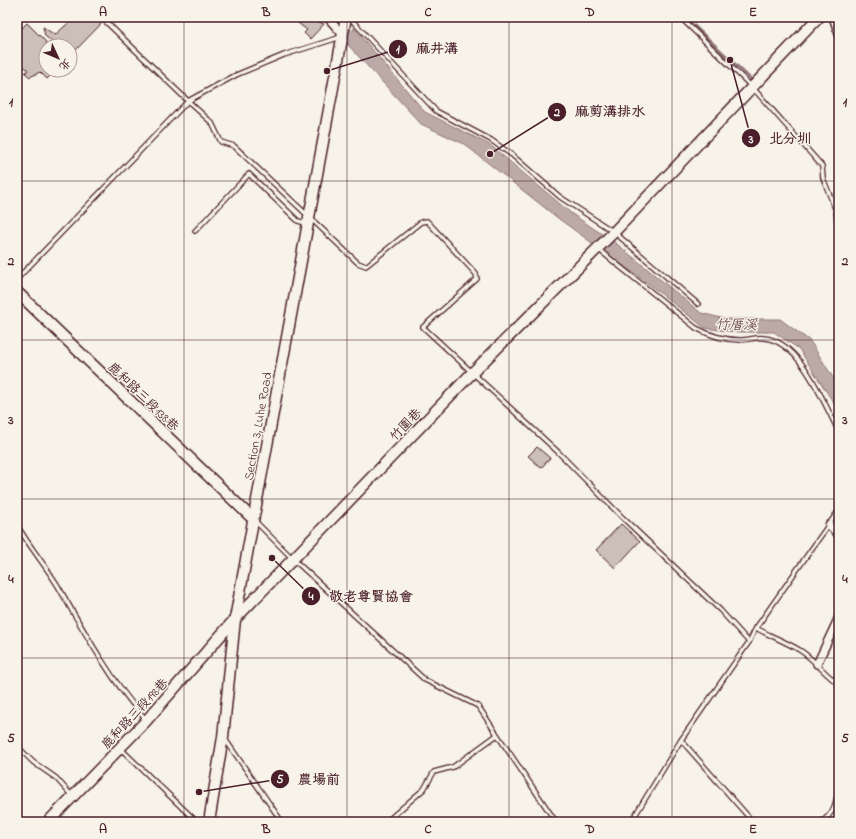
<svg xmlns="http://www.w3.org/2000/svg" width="856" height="839" font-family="'Indie Flower','LXGW WenKai TC',sans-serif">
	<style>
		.water { fill: #bcaaa7; stroke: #8e7275 }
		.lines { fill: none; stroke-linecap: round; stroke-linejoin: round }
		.stream { stroke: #8e7275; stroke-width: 2.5 }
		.canal { stroke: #bcaaa7; stroke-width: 9 }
		.building { fill: #ccbfb9; stroke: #4a1f2b }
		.lane-casing { stroke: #4a1f2b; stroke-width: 6 }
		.street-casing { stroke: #4a1f2b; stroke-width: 10 }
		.secondary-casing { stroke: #4a1f2b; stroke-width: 13 }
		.lane { stroke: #f7f3e8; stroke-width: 3.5 }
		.street { stroke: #f7f3e8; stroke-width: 7 }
		.secondary { stroke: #f7f3e8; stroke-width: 10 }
		.grid { fill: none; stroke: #4a1f2b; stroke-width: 1; stroke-opacity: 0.55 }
		.labels { text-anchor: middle; stroke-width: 3; stroke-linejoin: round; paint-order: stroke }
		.street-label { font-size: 13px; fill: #4a1f2b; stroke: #f7f3e8 }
		.water-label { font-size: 14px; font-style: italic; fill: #6c4950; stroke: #f7f3e8 }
		.leader { fill: none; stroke: #4a1f2b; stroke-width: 1.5 }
		.callout-dot { fill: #4a1f2b; stroke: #f7f3e8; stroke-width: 1.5 }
		.mark-label { font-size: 12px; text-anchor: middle; font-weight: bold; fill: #fff }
		.callout-label { font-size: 14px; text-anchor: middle; font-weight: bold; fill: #4a1f2b; stroke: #f7f3e8; stroke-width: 3; stroke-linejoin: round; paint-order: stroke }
		.neatline { fill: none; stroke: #4a1f2b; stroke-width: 1.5 }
		.grid-label { font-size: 13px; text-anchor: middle; font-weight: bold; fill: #4a1f2b }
	</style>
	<rect width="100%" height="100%" fill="#f7f3e8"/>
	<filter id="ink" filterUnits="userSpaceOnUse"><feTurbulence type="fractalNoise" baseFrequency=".025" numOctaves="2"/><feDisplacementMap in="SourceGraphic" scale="8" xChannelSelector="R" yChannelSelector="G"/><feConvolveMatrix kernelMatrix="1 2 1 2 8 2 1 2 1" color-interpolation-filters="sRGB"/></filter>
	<g filter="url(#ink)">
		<!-- water -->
		<polygon class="water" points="354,28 425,112 490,145 572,214 617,244 701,313 725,319 780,319 810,341 839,387 839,411 799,349 774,332 734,332 705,328 646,282 559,219 464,144 421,124 348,45"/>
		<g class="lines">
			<!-- stream -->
			<g class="stream">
				<polyline points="685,17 753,81"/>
				<polyline points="609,230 617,222"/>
				<polyline points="17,817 23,822"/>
			</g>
			<!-- canal -->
			<polyline class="canal" points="335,17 359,44"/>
		</g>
		<!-- building -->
		<g class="building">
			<polygon points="75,17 98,17 102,23 70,56 70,46 57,46 45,36 43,27 55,35"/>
			<polygon points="304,17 316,17 314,20 324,24 310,39 304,33 307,30 298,23"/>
			<polygon points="27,23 46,42 46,70 56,70 47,79 40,72 30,77 25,73 28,70 17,60 17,33"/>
			<polygon points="537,447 550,458 541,468 528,456"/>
			<polygon points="621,524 640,541 615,568 596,550"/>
		</g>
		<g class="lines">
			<defs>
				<g id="lane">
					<polyline points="101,17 188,101 212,123 221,142 234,146 358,263 366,266 421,222 427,221 476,274 477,279 423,327 558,452 623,518 720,610 749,642"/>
					<polyline points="349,17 436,111 491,140 512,155 560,197 614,232 698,304"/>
					<polyline points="680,17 753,88 822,166 823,178 836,211 839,241"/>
					<polyline points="195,231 249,174 298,221 306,223"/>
					<path d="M598,249L696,328C709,335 724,340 740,340C748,340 756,337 764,338C801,341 824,404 839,432"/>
					<polyline points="17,279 188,101 236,75 284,55 341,37"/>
					<polyline points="255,521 293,559 425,680 478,706 556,822"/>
					<path d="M17,525C29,546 45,565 58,586C83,630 112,682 146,720"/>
					<path d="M756,628C770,636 787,642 801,651C815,660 825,675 839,684"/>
					<polyline points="225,739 282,822"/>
					<polyline points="681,740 753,822"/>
					<polyline points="17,746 33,762 56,778 72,796"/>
					<polyline points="121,749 197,822"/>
					<polyline points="386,822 424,789 434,772 453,767 497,735"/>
					<polyline points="631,822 681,740 749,642 756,628 839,510"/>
					<path d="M821,822C835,813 836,802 839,786"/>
				</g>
				<g id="street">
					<polyline points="327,17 344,36"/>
					<polyline points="833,17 839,34"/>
					<polyline points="829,525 839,535"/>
					<polyline points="817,664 839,617"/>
				</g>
				<g id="secondary">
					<polyline points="17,292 253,519"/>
					<polyline points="48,822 146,721 235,619 293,559 472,373 614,232 819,17"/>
					<polyline points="209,822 223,737 235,619 346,17"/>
				</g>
			</defs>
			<!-- lane casing -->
			<use href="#lane" class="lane-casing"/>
			<!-- street casing -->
			<use href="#street" class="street-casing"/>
			<!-- secondary casing -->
			<use href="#secondary" class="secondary-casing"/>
			<!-- lane -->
			<use href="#lane" class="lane"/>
			<!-- street -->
			<use href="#street" class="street"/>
			<!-- secondary -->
			<use href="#secondary" class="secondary"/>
		</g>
	</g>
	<!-- grid -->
	<path class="grid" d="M184,17V822M347,17V822M509,17V822M672,17V822M17,181H839M17,340H839M17,499H839M17,658H839"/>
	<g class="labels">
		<!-- street labels -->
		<g class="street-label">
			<text transform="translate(144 396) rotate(44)" y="5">鹿和路三段138巷</text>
			<text transform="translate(405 424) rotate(-46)" y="5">竹圍巷</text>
			<text transform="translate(257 426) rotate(-80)" y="5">Section 3, Luhe Road</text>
			<text transform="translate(134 713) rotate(-47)" y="5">鹿和路三段198巷</text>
		</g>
		<!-- water labels -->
		<g class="water-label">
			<text transform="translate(736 324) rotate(1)" y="5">竹厝溪</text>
		</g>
	</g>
	<!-- callouts -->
	<path class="leader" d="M327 71L398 49M490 154L557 112M730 60L751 138M272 558L311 596M199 792L280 779"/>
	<g class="callout-dot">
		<circle cx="327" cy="71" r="4"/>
		<circle cx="490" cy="154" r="4"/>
		<circle cx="730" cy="60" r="4"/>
		<circle cx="272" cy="558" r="4"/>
		<circle cx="199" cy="792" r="4"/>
		<circle cx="398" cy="49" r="10"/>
		<circle cx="557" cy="112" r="10"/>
		<circle cx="751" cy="138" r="10"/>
		<circle cx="311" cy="596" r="10"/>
		<circle cx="280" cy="779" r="10"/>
	</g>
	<g class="mark-label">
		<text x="398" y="53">1</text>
		<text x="557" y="116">2</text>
		<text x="751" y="143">3</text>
		<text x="311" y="600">4</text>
		<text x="280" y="783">5</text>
	</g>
	<g class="callout-label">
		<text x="437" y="53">麻井溝</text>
		<text x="610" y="116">麻剪溝排水</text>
		<text x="790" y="143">北分圳</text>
		<text x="371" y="601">敬老尊賢協會</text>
		<text x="319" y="784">農場前</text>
	</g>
	<!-- margin -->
	<rect width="856" height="839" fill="none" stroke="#f7f3e8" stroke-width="44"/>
	<!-- north arrow -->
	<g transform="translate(58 58) rotate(134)"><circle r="19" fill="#f7f3e8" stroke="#b29e9c"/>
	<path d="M0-3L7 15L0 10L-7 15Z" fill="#4a1f2b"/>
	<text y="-6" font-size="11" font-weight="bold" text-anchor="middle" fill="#4a1f2b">北</text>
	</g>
	<rect x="22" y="22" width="812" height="795" class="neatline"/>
	<g class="grid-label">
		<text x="103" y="16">A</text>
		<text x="266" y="16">B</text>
		<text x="428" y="16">C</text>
		<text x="590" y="16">D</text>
		<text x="753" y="16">E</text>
		<text x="11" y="106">1</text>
		<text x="845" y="106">1</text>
		<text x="11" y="265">2</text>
		<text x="845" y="265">2</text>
		<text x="11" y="424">3</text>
		<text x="845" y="424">3</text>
		<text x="11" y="583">4</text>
		<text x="845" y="583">4</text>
		<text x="11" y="742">5</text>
		<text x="845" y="742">5</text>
		<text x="103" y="833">A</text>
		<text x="266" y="833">B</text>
		<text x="428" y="833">C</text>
		<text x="590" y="833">D</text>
		<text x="753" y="833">E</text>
	</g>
</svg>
